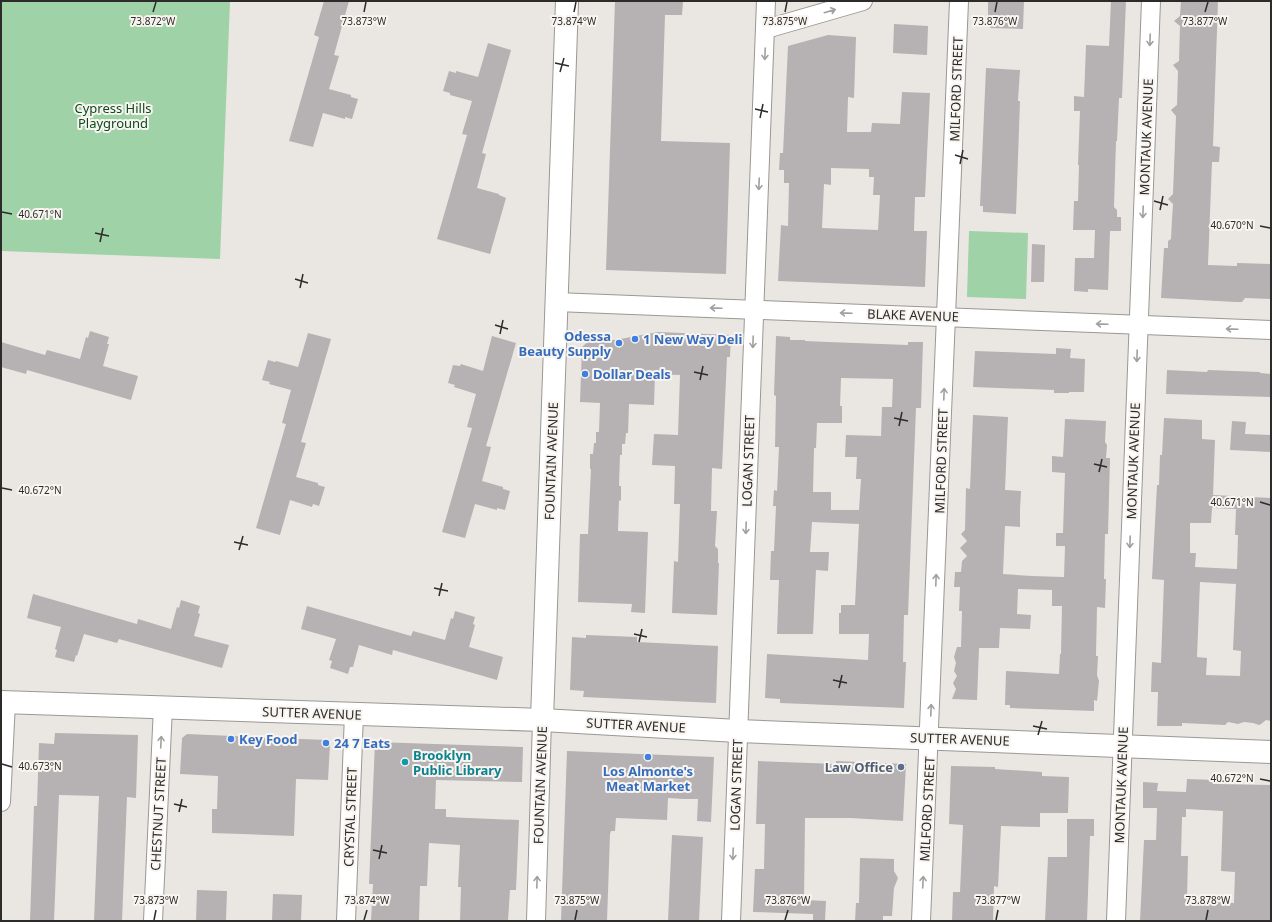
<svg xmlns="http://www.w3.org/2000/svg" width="1272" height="922" font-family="'Noto Sans',sans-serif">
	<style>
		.green { fill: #9fd2a6 }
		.building { fill: #b6b1b3; fill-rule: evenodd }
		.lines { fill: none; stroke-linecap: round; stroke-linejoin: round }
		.street-casing { stroke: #9a9894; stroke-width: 20 }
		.secondary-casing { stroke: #9a9894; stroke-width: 24 }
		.street { stroke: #fff; stroke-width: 18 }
		.secondary { stroke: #fff; stroke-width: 22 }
		.oneway { stroke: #a0a09f }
		.ticks { fill: none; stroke: #2c2b29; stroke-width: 1.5 }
		.shop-dot { fill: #3f7fe0; stroke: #f8f5f0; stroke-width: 1.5 }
		.culture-dot { fill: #0f9aa8; stroke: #f8f5f0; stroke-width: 1.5 }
		.service-dot { fill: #5c6f8a; stroke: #f8f5f0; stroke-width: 1.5 }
		.labels { text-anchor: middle; stroke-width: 4; stroke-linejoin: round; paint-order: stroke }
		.street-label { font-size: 13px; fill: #2c2b29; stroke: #f8f5f0 }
		.park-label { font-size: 13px; fill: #0c491e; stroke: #f8f5f0 }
		.shop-label { font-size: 13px; font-weight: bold; fill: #366cbe; stroke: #f8f5f0; text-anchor: start }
		.culture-label { font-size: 13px; font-weight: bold; fill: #0d838f; stroke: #f8f5f0; text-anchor: start }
		.service-label { font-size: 13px; font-weight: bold; fill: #4e5e75; stroke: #f8f5f0; text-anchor: end }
		.ticks-label { font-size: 10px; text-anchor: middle; fill: #2c2b29; stroke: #f8f5f0; stroke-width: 4; stroke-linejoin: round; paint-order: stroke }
	</style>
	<rect width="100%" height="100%" fill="#eae7e3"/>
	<!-- green -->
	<g class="green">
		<polygon points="1,1 230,1 220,259 1,251"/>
		<polygon points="969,231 1028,233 1026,299 967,297"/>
	</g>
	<!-- building -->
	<g class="building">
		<polygon points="324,1 349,1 334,55 339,56 329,89 351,95 351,97 358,99 352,119 345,117 345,119 323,113 313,147 289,141 319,37 314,35"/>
		<polygon points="615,1 683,1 682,15 665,15 661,141 730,143 726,274 606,270"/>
		<polygon points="988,1 1024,1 1023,29 990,28 990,22 988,22"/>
		<polygon points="1111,1 1126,1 1122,98 1119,98 1117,141 1116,141 1114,207 1117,210 1117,217 1121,217 1121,231 1110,231 1108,290 1088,289 1088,292 1074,291 1075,258 1094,258 1095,230 1073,230 1074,201 1078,201 1079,165 1078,165 1080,111 1074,111 1074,96 1084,97 1086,45 1109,46"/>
		<polygon points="1181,1 1218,1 1213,146 1220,147 1219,162 1212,162 1208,265 1237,266 1237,263 1271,264 1271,299 1245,298 1242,302 1236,302 1161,298 1164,248 1168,248 1168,241 1171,239 1172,219 1173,204 1168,199 1173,194 1176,116 1171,110 1177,105 1178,71 1173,65 1179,61 1180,26 1174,21 1180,16"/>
		<polygon points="894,24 928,26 927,55 893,53"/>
		<path d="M828,35L856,37L854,98L848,97L847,132H871L872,123L900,124L902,92L930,93L925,197H915L914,231H927L925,287L778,281L781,225L788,226L789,183H784V170H779L780,153H783L788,46ZM831,168L869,169V177H874L873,195H880L878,230L822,228L824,184L831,185Z"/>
		<polygon points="488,43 511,50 482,153 486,154 477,188 499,194 499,195 506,198 490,254 437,239 467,135 462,134 472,101 450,95 450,93 443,91 449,71 456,73 456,71 478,77"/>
		<polygon points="986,68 1020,70 1018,101 1020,101 1016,214 983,212 983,206 980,206"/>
		<polygon points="1032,244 1045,245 1044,282 1031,282"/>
		<polygon points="90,331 109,337 107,344 109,344 103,366 138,376 131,400 27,370 26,374 1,367 1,342 45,355 47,350 80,359 86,337 88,338"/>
		<polygon points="658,332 731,335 730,357 727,357 722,469 712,468 711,511 717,511 715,546 718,549 718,563 719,563 717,615 672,613 674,561 678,562 680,504 674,504 675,466 652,465 654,434 678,435 680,375 655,374 654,405 629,404 628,433 626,433 625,444 622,444 622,455 620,455 619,486 621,486 621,500 619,501 618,531 648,532 645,613 631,612 632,604 578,602 580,534 588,534 591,469 590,469 590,454 593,454 594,443 596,443 596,432 599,432 600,403 580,402 582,347 591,339 615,340"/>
		<polygon points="308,333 331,339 301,442 306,443 296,477 318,483 318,485 325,487 319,506 313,504 312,507 290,500 280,535 256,528 286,424 282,423 291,390 269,384 270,382 262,380 268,360 275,362 276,361 298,367"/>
		<polygon points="492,336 516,343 486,446 491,447 482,481 503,487 503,489 510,491 505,510 497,508 497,510 475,504 465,538 442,532 472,428 467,427 476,394 454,387 455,385 448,383 453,365 460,366 461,364 483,371"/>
		<path d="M776,336L790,337V340H805V341L828,342L908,345V342H923L921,408H916L908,615H904L903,662H906L904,708L780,703V699L765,698L767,654L868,660L869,634H839V613H841V605H855L859,524L812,522L810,552H829L828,571L816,570L813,634H777L779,580H770L771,551H774L776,506H773L774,490L777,491L779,447H775L776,396L774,395ZM841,378L893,379L892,407H882L881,436L846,435L845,457H857L856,479H861L859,510H831V492H813L814,448H816L817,423H842V406H840Z"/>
		<polygon points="1056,348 1071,349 1070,358 1085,359 1084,392 1069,392 1069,393 1054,393 1054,390 973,387 975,351 1056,354"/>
		<polygon points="1167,370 1207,372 1208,370 1260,372 1260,373 1271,374 1271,397 1166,394"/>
		<polygon points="973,415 1008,417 1005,490 1021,491 1020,509 1020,527 1005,526 1003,574 1032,576 1064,577 1065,546 1056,546 1056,533 1063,533 1065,473 1052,472 1052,456 1063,457 1065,419 1106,421 1105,442 1107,445 1106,458 1110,458 1108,534 1105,534 1104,579 1106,579 1105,608 1097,607 1096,656 1098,656 1097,675 1099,681 1097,701 1094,700 1094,711 1010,708 1010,705 1005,705 1006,671 1059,674 1060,654 1061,654 1062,606 1052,606 1052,590 1018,589 1017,614 1031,615 1030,629 1000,628 999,648 979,648 977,700 952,699 956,689 953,683 957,676 954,671 956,663 954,657 957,647 961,647 962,611 959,611 960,587 954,587 955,572 961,572 962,561 967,556 960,548 967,541 961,534 965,530 966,488 970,489"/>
		<path d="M1164,418L1202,420V439L1215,440L1213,495L1271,498V721L1266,720L1261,724L1259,725L1253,723L1244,722L1238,724L1228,722L1225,725L1182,723V726H1157L1158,692H1151L1152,662L1161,663L1164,580L1152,579L1157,485H1159L1160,455H1162ZM1212,508L1236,509L1235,535H1238L1237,569L1195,567L1196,553H1190V523H1211ZM1200,582L1236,584L1233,650L1241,651L1240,676L1206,675L1207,658L1197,657Z"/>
		<polygon points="1232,421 1246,422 1245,434 1271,435 1271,452 1230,450"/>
		<polygon points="33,594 137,624 138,619 171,629 177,607 179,608 181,600 200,606 198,613 200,614 194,636 229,645 222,668 119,639 117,643 84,634 77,656 76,655 74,662 55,657 57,650 55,649 61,627 27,618"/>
		<polygon points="307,606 411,636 413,631 445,640 451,618 453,619 455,611 475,617 473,624 475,625 469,647 503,657 497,680 393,650 392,655 359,645 353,667 350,667 348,674 330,668 332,661 329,660 336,639 301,629"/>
		<polygon points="586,635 637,637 637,642 718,646 716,703 583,697 584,691 570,690 572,637 586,638"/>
		<polygon points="55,733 138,735 136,798 127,797 122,921 94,921 99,796 59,795 54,921 30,921 34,806 37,806 39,743 54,744"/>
		<polygon points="187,734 326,740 330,744 328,780 296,779 294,836 212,833 212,809 217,809 218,776 180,774 182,738"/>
		<polygon points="375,742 523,747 522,782 436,780 435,809 446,809 446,817 519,820 516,890 510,890 508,921 460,921 461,887 458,887 460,845 429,843 427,886 420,886 419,921 371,921 373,884 369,884"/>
		<polygon points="567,751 714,757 711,822 697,821 698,799 683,799 668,798 667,820 616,818 615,831 611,831 610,834 607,921 561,921"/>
		<polygon points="758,761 836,764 836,761 906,764 903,821 850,818 805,818 804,900 826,901 825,921 813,921 813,914 753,912 755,869 764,869 765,824 756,824"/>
		<polygon points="951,766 995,767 995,769 1042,772 1042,776 1069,777 1068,813 1040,813 1040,827 1001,826 998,887 994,886 993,921 952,921 953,892 960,892 963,825 949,824"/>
		<path d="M1187,779L1216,780V784L1271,785V921H1140L1144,840H1156L1157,808H1143V782L1158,783L1157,791L1186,792ZM1186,809L1223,811L1221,871L1235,872L1234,903L1187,900L1188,856H1181L1182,817H1186Z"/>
		<polygon points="1067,819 1094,819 1094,836 1090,836 1087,921 1045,921 1048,857 1067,857"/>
		<polygon points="672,835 703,837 699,921 668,921"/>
		<polygon points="860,858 894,859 894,871 898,878 894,888 892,916 883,916 883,921 855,921 856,903 859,903"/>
		<polygon points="197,890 227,891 226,921 196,921"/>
		<polygon points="273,894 302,895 301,921 272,921"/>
	</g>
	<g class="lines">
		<defs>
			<g id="street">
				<polyline points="766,29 863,1"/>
				<polyline points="556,302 1271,330"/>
				<polyline points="1,802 6,702"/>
				<polyline points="153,921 163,707"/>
				<polyline points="346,921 354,714"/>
				<polyline points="536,921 542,720"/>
				<polyline points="731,921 766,1"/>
				<polyline points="921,921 959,1"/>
				<polyline points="1116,921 1151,1"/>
			</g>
			<g id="secondary">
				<polyline points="1,702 542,720 738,731 1271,752"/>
				<polyline points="542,720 567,1"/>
			</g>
		</defs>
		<!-- street casing -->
		<use href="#street" class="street-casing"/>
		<!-- secondary casing -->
		<use href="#secondary" class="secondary-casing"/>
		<!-- street -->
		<use href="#street" class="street"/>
		<!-- secondary -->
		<use href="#secondary" class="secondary"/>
	</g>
	<!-- one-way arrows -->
	<defs><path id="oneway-shaft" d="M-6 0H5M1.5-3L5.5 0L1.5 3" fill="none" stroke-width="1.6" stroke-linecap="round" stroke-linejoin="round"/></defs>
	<g class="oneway">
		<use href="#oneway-shaft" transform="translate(830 11) rotate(-16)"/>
		<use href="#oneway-shaft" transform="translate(1150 40) rotate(92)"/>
		<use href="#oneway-shaft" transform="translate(765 54) rotate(92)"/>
		<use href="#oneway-shaft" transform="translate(759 184) rotate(93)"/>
		<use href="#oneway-shaft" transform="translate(1143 212) rotate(92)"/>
		<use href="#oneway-shaft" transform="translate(716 308) rotate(-178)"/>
		<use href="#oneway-shaft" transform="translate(846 313) rotate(-178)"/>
		<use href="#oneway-shaft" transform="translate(1102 324) rotate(-178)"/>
		<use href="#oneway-shaft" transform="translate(1232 329) rotate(-178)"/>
		<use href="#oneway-shaft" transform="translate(753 342) rotate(92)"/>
		<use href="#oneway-shaft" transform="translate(1137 356) rotate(92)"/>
		<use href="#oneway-shaft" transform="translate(944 394) rotate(-88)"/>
		<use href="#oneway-shaft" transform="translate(746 528) rotate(92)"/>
		<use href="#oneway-shaft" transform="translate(1130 542) rotate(92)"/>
		<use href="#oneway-shaft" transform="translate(936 580) rotate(-88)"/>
		<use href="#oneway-shaft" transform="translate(931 710) rotate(-88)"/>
		<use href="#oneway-shaft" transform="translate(161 742) rotate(-87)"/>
		<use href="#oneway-shaft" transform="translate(733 854) rotate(92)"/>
		<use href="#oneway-shaft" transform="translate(537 882) rotate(-88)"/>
		<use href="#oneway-shaft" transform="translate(923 882) rotate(-87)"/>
	</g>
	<!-- ticks -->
	<path class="ticks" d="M153,12L156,2M364,12L366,2M574,12L576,2M785,12L787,2M995,12L997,2M1205,12L1208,2M555,63L569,66M560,72L564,58M755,109L768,112M760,118L763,104M955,155L968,159M960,164L963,150M1154,201L1168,205M1160,210L1163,196M2,212L12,214M1260,226L1270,228M95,233L109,236M100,242L103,228M295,279L308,283M300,288L303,274M495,325L508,329M500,334L503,320M694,372L708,375M700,380L703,366M894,418L908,421M899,426L902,412M1094,464L1107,467M1099,472L1102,459M2,488L12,490M1260,502L1270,505M234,542L248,545M239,550L243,536M434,588L448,591M439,596L442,583M634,634L647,637M639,642L642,629M833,680L847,683M839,688L842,675M1033,726L1047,729M1038,735L1042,721M2,764L12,767M1260,779L1270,781M174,804L187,807M179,812L182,799M373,850L387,853M379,859L382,845M154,920L156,910M364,920L367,910M575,920L577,910M785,920L788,910M996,920L998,910M1206,920L1208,910"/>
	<!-- markers -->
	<g class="shop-dot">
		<circle cx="635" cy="339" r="4"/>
		<circle cx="619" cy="343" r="4"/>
		<circle cx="585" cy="374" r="4"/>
		<circle cx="231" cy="739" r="4"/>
		<circle cx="326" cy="743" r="4"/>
		<circle cx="648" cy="757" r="4"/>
	</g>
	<circle class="culture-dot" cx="405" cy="762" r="4"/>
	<circle class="service-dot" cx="901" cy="767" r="4"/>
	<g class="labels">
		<!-- street labels -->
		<g class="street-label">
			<text transform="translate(956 89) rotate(-88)" y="5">MILFORD STREET</text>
			<text transform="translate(1146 137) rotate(-88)" y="5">MONTAUK AVENUE</text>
			<text transform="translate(913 315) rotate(2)" y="5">BLAKE AVENUE</text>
			<text transform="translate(551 461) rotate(-88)" y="5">FOUNTAIN AVENUE</text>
			<text transform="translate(748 461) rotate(-88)" y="5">LOGAN STREET</text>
			<text transform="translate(941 461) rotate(-88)" y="5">MILFORD STREET</text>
			<text transform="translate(1133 461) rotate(-88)" y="5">MONTAUK AVENUE</text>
			<text transform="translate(312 713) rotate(2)" y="5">SUTTER AVENUE</text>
			<text transform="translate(636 725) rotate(3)" y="5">SUTTER AVENUE</text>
			<text transform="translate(960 739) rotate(2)" y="5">SUTTER AVENUE</text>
			<text transform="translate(540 785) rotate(-88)" y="5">FOUNTAIN AVENUE</text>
			<text transform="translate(736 785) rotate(-88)" y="5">LOGAN STREET</text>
			<text transform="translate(1121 785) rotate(-88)" y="5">MONTAUK AVENUE</text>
			<text transform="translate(927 809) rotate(-87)" y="5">MILFORD STREET</text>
			<text transform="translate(158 814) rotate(-87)" y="5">CHESTNUT STREET</text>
			<text transform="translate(350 817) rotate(-88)" y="5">CRYSTAL STREET</text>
		</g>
		<!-- park labels -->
		<g class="park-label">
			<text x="113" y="113">Cypress Hills<tspan x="113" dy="15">Playground</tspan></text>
		</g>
		<!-- shop labels -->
		<g class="shop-label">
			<text x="611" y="341" text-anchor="end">Odessa<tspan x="611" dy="15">Beauty Supply</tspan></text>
			<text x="643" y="344">1 New Way Deli</text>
			<text x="593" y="379">Dollar Deals</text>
			<text x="239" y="744">Key Food</text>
			<text x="334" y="748">24 7 Eats</text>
			<text x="648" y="776" text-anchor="middle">Los Almonte's<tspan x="648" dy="15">Meat Market</tspan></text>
		</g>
		<!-- culture labels -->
		<g class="culture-label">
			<text x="413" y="760">Brooklyn<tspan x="413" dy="15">Public Library</tspan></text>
		</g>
		<!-- service labels -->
		<g class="service-label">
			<text x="893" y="772">Law Office</text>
		</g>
	</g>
	<g class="ticks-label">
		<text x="153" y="25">73.872°W</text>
		<text x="364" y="25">73.873°W</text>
		<text x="574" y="25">73.874°W</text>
		<text x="785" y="25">73.875°W</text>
		<text x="995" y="25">73.876°W</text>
		<text x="1205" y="25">73.877°W</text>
		<text x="40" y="218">40.671°N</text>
		<text x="1232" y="229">40.670°N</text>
		<text x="40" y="494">40.672°N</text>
		<text x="1232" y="506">40.671°N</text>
		<text x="40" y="770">40.673°N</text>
		<text x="1232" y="782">40.672°N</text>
		<text x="156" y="904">73.873°W</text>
		<text x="367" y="904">73.874°W</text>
		<text x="577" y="904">73.875°W</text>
		<text x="788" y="904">73.876°W</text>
		<text x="998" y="904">73.877°W</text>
		<text x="1208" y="904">73.878°W</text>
	</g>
	<!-- border -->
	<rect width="1272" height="922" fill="none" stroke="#2c2b29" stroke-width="4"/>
</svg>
